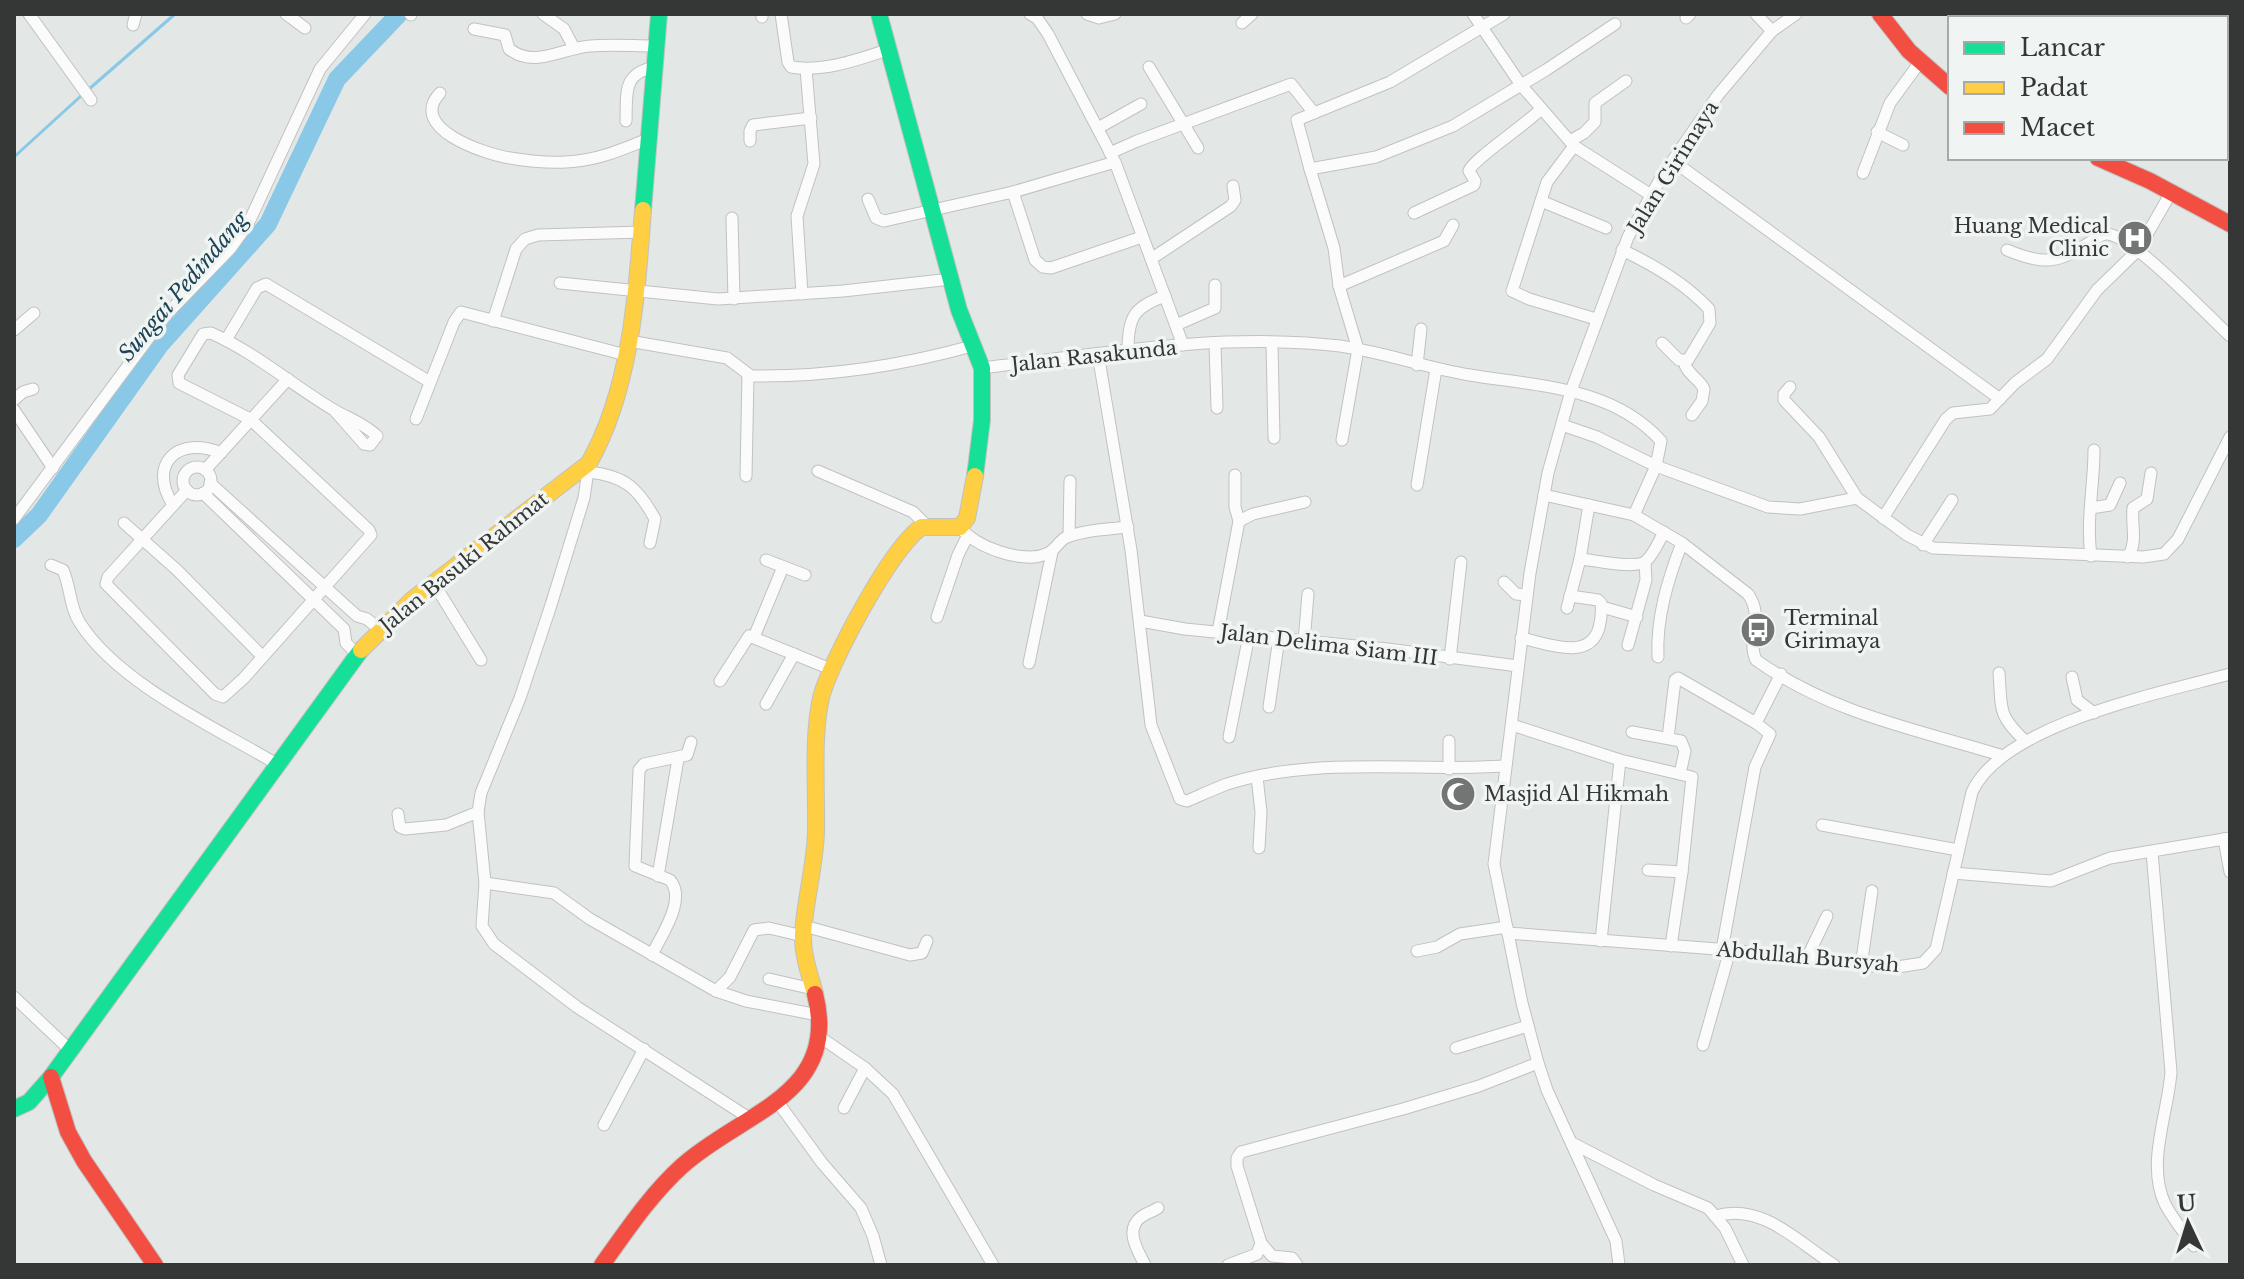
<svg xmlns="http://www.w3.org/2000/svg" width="2244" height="1279" font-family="'Libre Baskerville',serif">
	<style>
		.green { fill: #d7d8bc }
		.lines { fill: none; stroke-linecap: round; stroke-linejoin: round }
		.stream { stroke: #89c8e7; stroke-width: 3 }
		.river { stroke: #89c8e7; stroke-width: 18 }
		.street-casing { stroke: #c0c2c1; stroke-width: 13 }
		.fast-casing { stroke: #c0c2c1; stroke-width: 18 }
		.slow-casing { stroke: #c0c2c1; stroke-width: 18 }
		.jam-casing { stroke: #c0c2c1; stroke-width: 18 }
		.street { stroke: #fbfbfb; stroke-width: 11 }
		.fast { stroke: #16e098; stroke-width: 16 }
		.slow { stroke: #ffcf43; stroke-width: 16 }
		.jam { stroke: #f24e42; stroke-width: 16 }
		.labels { text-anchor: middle; stroke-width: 7; stroke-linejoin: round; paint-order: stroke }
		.street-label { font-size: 20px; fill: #353736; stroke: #f0f5f3 }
		.poi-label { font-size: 20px; fill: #353736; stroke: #f0f5f3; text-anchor: start }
		.water-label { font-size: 22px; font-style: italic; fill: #1c4356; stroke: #f0f5f3 }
	</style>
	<rect width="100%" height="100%" fill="#e3e7e5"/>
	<!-- green -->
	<polygon class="green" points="2005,14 2156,14 2155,18 2014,18"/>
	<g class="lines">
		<!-- stream -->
		<g class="stream">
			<polyline points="88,90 175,14"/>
			<polyline points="14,157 82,95"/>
		</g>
		<!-- river -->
		<polyline class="river" points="14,539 39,515 160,345 268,224 337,79 399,14"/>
		<defs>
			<g id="street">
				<polyline points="29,14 91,100"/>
				<polyline points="286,14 305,28"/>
				<polyline points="410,14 411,15"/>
				<polyline points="543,14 564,29 574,48"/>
				<path d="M781,14L788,62L791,67C823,72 857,60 887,50"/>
				<polyline points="1030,14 1037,18 1048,34 1113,158"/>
				<polyline points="1087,14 1099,18 1115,14"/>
				<polyline points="1473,14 1521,85 1574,146 1651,195"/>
				<polyline points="1756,14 1772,31"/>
				<polyline points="762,17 762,14"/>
				<polyline points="1686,18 1690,14"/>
				<polyline points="1242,23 1252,14"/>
				<polyline points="133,25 136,14"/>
				<path d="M474,29L505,35L509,49C535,69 562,48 590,46C611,44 633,46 655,46"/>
				<polyline points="1149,67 1198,148"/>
				<path d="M440,93C407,128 484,154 510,158C528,161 547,163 566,162C596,161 621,150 648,139"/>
				<path d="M626,121C627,93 622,74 654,67"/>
				<polyline points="1098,128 1141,104"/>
				<polyline points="1877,132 1903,145"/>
				<polyline points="750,141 750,131 753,125 811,118"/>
				<polyline points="1570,141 1584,133 1595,122 1595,103 1626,81"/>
				<polyline points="1574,146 1547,182 1512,291 1529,299 1596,319"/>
				<polyline points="1110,153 1137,141 1291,84 1314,113"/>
				<polyline points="1673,161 2000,399"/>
				<polyline points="1310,169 1297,120 1390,82 1504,14"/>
				<polyline points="1863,173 1890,103 1920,62"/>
				<polyline points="1013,192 1035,260 1043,267 1051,268 1142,237"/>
				<polyline points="868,199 876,218 884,221 1013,192 1115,162 1183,345"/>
				<polyline points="1541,201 1606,228"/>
				<path d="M1414,213L1474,185L1475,181L1469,171C1472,160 1528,123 1541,109"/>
				<polyline points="732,218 734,299"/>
				<path d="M1622,250C1654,265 1685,283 1709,309L1710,323L1688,360H1679L1662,343"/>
				<path d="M2007,250C2045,266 2058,263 2092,241C2097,238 2101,233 2108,234C2135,238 2206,314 2230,336"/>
				<polyline points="1151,259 1231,206 1235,200 1233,186"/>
				<polyline points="560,283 718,299 843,291 951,279"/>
				<polyline points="1339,286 1444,241 1453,225"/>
				<polyline points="802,294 797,216 814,164 806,69"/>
				<polyline points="493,321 516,249 525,239 538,235 642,232"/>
				<polyline points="1176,325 1215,308 1215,285"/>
				<polyline points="14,330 34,313"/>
				<polyline points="226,340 257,288 266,284 430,382"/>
				<path d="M629,341L727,358L751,376C826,377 900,366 972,346"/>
				<polyline points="1272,343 1274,438"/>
				<polyline points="1215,344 1217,408"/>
				<path d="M1128,350C1128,317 1134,307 1165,296"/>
				<path d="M1098,354L1131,550L1151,725L1180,799L1187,801C1201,795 1214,789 1227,784C1314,756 1415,772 1505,766"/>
				<path d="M1684,361C1686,374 1699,378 1704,389L1702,401L1692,415"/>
				<polyline points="1417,365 1421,329"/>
				<path d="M982,368C1100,354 1221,332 1340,346C1384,352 1426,368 1470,375C1537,386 1613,387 1661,441L1656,466L1634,515"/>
				<polyline points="1790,387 1784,394 1784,400 1819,437 1857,498 1907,535 1933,548 2143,557 2164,554 2178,539 2230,437"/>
				<polyline points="14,400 23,392 33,389"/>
				<polyline points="14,410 53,468"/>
				<polyline points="416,419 454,322 461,312 626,355"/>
				<polyline points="1562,425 1597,437 1656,466 1768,507 1800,509 1857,498"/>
				<polyline points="1342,440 1358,349 1339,286 1334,248 1310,169 1376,157 1453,126 1546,70 1615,24"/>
				<polyline points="589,463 584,498 551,605 520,698 481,793 478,812 485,883 482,926 494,944 577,1007 749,1118"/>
				<circle cx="197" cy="481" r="14"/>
				<polyline points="205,470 288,379"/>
				<polyline points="818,471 913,512 927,526"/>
				<path d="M589,472C625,476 638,488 655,519L650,543"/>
				<polyline points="1235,475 1235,507 1239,521"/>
				<polyline points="746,476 748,375"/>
				<polyline points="210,483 357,616 367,619 379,629"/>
				<polyline points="1417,485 1436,369"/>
				<path d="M187,490L108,577L106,584L215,694L223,697L244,678L371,535L369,530L250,419L179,383L178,375L203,334L211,333C256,353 292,385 334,410C348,418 365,424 377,436L370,445L364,444L335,411"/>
				<polyline points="203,493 344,629 346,643 357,654"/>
				<path d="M1544,495L1634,515L1682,543L1748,594C1765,618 1746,638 1756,660C1830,713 1915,729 2000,755"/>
				<path d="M173,505C147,464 178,435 221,453"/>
				<polyline points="2091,508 2110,505 2120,483"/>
				<polyline points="1883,518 1946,419 1953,413 1990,409 2015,383 2047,359 2097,290 2138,250 2172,191"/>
				<polyline points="14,519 165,316 230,249 248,224 320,69 365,14"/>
				<polyline points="124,523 177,570 263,657"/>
				<path d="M960,527C974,547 1023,564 1046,554C1055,551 1058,542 1065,538C1080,530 1111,529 1128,527"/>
				<polyline points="1069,536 1070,481"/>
				<polyline points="1923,545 1952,500"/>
				<path d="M2091,556C2086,520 2094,486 2094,450"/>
				<path d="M2128,557C2138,541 2131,526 2133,508L2147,499L2151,473"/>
				<path d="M1580,559C1595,560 1636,570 1646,561C1654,554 1659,541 1664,532"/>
				<polyline points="766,560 805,575"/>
				<path d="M51,565L63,570C71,588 69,606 80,623C118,683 214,727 275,763"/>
				<polyline points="433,582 481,660"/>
				<polyline points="1504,582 1516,594 1527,595"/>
				<polyline points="1602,607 1637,617"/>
				<polyline points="1567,608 1580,559 1589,505"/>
				<polyline points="937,617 958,555 967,537"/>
				<polyline points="1140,621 1185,629 1387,649 1518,666"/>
				<polyline points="1218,632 1239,521 1253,514 1305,502"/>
				<polyline points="754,637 783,567"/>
				<path d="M1521,638C1546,643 1589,662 1599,628C1601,620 1602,611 1601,603L1598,600L1570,596"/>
				<polyline points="1304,642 1308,594"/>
				<polyline points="1628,645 1646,580 1645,562"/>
				<path d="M1658,657C1656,618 1668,579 1682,543"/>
				<polyline points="1450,659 1461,562"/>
				<polyline points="1029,663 1052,552"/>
				<path d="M1999,673C2002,710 1997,714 2025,741"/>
				<polyline points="2072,677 2077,700 2094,713"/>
				<polyline points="720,681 749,636 833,670"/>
				<polyline points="766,704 794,654"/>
				<polyline points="1269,707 1279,638"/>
				<polyline points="1512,725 1620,760 1692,777 1682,872 1671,946"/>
				<polyline points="1632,732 1681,741 1685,751 1680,774"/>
				<polyline points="1229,737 1249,635"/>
				<polyline points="1668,738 1675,680 1678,678 1756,723"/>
				<polyline points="1449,741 1449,769"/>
				<polyline points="1257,777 1261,812 1259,848"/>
				<polyline points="398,814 400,827 405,829 446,825 478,812"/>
				<polyline points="1822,825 1958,850"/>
				<polyline points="2224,839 2230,872"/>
				<path d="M2152,852L2171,1072C2168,1114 2146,1163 2165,1204C2173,1219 2184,1233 2194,1246"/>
				<polyline points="1648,870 1682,872"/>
				<polyline points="1953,873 2051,881 2110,858 2230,838"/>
				<polyline points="658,876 678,759"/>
				<polyline points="485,883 554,893 590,919 716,991 746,1001 818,1015"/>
				<polyline points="804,926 910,955 922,953 927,941"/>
				<path d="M1508,933L1730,950L1891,968L1923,963L1936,949L1972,792C2003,724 2161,693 2230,674"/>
				<polyline points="1601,941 1620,760"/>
				<polyline points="1722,950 1755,767 1770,734 1756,723 1781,674"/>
				<polyline points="1417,951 1437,947 1460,934 1507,927"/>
				<path d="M652,955C661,935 687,900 670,880L635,866L639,770L644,764L687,755L691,742"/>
				<polyline points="1806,960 1827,916"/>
				<polyline points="1861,966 1872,891"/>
				<polyline points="769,979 813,989"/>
				<polyline points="716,991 730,977 754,930 769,928 803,936"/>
				<polyline points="14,997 70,1050"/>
				<polyline points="820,1037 865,1068 893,1094 993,1265"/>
				<polyline points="1703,1045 1730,950"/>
				<polyline points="1456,1048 1528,1026"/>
				<polyline points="777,1101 822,1163 861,1208 873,1236 881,1265"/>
				<polyline points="844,1108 865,1068"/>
				<polyline points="604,1125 644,1049"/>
				<polyline points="1572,1143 1654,1185 1708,1208 1725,1228 1743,1265"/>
				<path d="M1716,1216C1762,1202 1799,1243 1834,1265"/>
				<polyline points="1261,1243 1272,1256 1292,1258 1297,1265"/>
				<path d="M1145,1265C1138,1251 1124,1230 1141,1217C1146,1213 1152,1212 1158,1208"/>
				<polyline points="1228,1265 1257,1254 1261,1243 1237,1166 1237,1158 1241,1152 1403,1109 1479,1086 1538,1063"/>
				<polyline points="1619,1265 1616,1241 1547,1090 1538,1063 1522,1003 1494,864 1530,573 1548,473 1571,391 1628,237 1662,176 1718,95 1772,31 1796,14"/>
			</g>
			<g id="fast">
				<polyline points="879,14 959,310 982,368 982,420 975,476"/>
				<polyline points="643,210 659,14"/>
				<polyline points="14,1109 29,1102 51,1077 361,650"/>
			</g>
			<g id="slow">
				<path d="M361,650L413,599L589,463C631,389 637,292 643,210"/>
				<path d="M815,994C810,975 802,954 803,934C805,900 815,866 816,832C817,791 812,737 821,698C829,664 893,544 922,527H960L967,518L975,476"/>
			</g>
			<g id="jam">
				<polyline points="1880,14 1909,51 1950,87"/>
				<polyline points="2098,158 2150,181 2230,224"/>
				<polyline points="51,1077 68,1132 84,1161 155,1265"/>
				<path d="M602,1265C627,1230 651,1194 682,1166C742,1112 841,1095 815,994"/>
			</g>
		</defs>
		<!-- street casing -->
		<use href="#street" class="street-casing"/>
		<!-- fast casing -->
		<use href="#fast" class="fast-casing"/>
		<!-- slow casing -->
		<use href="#slow" class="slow-casing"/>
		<!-- jam casing -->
		<use href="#jam" class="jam-casing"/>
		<!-- street -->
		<use href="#street" class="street"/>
		<!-- fast -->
		<use href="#fast" class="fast"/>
		<!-- slow -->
		<use href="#slow" class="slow"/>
		<!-- jam -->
		<use href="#jam" class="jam"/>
	</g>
	<!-- icons -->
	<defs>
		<symbol id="hospital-disc" viewBox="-11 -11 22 22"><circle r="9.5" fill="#727573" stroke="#f0f5f3"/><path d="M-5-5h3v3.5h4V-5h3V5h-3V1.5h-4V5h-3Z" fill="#fff"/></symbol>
		<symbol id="bus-disc" viewBox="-11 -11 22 22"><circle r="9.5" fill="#727573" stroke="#f0f5f3"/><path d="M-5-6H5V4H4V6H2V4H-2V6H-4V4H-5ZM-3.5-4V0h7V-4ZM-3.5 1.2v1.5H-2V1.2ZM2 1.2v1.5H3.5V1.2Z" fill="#fff"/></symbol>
		<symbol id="mosque-disc" viewBox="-11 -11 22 22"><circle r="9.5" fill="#727573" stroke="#f0f5f3"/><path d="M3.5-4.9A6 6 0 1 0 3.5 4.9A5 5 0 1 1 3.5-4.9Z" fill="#fff"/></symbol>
	</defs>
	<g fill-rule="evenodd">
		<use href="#hospital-disc" x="2115" y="218" width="40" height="40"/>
		<use href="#bus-disc" x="1738" y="610" width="40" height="40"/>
		<use href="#mosque-disc" x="1438" y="774" width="40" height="40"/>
	</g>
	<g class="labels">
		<!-- street labels -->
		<g class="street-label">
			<text transform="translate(1673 167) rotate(-58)" y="7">Jalan Girimaya</text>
			<text transform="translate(1094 356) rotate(-6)" y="7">Jalan Rasakunda</text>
			<text transform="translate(464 562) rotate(-39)" y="7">Jalan Basuki Rahmat</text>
			<text transform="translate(1329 645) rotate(7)" y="7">Jalan Delima Siam III</text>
			<text transform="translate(1808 957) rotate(5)" y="7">Abdullah Bursyah</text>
		</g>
		<!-- poi labels -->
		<g class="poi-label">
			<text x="2109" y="233" text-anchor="end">Huang Medical<tspan x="2109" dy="23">Clinic</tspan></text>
			<text x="1784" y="625">Terminal<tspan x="1784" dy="23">Girimaya</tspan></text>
			<text x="1484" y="801">Masjid Al Hikmah</text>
		</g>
		<!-- water labels -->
		<g class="water-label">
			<text transform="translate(183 286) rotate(-50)" y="8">Sungai Pedindang</text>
		</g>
	</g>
	<!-- border -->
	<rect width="2244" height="1279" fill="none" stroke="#353736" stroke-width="32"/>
	<!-- legend -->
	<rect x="1948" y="16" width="280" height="144" fill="#f0f5f3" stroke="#a5a9a7" stroke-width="2"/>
	<rect x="1964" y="42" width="40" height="12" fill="#16e098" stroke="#a5a9a7" stroke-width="2"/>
	<text x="2020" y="56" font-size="24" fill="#353736">Lancar</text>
	<rect x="1964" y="82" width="40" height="12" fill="#ffcf43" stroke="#a5a9a7" stroke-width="2"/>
	<text x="2020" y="96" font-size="24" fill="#353736">Padat</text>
	<rect x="1964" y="122" width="40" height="12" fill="#f24e42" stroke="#a5a9a7" stroke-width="2"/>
	<text x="2020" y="136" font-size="24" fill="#353736">Macet</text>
	<!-- north arrow -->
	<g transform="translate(2188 1223) rotate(356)" stroke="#f0f5f3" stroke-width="6" paint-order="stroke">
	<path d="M0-6L14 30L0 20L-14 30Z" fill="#353736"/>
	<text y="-12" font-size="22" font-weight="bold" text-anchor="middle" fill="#353736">U</text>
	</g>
</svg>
